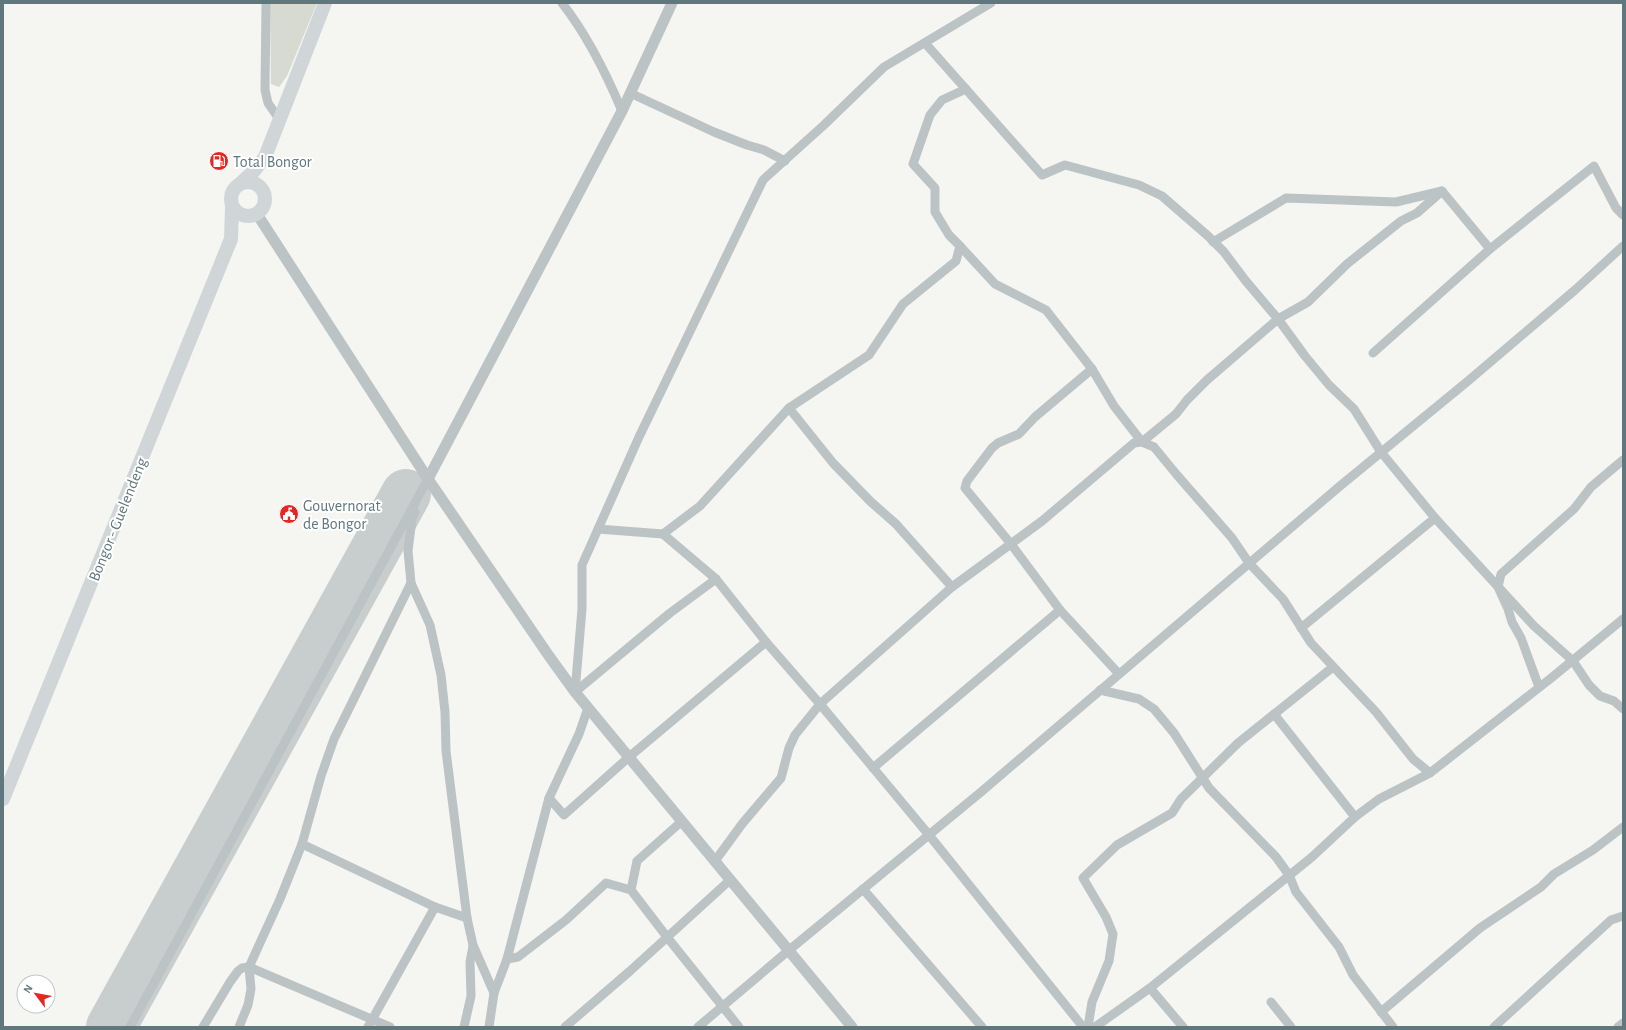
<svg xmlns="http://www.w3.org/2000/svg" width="1626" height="1030" font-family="'Alegreya Sans',sans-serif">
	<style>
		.green { fill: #d6dad1 }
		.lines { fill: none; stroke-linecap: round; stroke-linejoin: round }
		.runway { stroke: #c8cece; stroke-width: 50 }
		.minor { stroke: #bcc3c5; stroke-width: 9 }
		.tertiary { stroke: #bcc3c5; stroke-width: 11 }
		.trunk { stroke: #d0d6d8; stroke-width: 14 }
		.labels { text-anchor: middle; stroke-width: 4; stroke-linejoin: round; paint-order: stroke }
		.poi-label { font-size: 16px; fill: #60777d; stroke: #fff; text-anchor: start }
		.street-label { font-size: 16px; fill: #60777d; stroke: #fff }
	</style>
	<rect width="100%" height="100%" fill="#f5f5f2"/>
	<!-- green -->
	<polygon class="green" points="270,3 317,3 287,76 279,87 271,84"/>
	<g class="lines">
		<!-- runway -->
		<polyline class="runway" points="111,1027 406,494"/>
		<!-- minor -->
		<g class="minor">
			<polyline points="266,3 265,90 268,103 279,119"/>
			<path d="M562,3C588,36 606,73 622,111"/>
			<polyline points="925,43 1042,175 1065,165 1139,185 1162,196 1208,236 1224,252 1245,280 1278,319 1305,356 1329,385 1354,409 1381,452 1435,518 1534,626 1573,661 1589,685 1600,696 1614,701 1623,709"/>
			<polyline points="630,93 714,132 747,145 764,150 785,161"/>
			<polyline points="1213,242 1286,198 1396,202 1442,191 1490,249"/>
			<polyline points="960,246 995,284 1046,310 1092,369 1114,406 1142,442 1176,414 1187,400 1207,380 1278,319 1308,302 1347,264 1401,221 1417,213 1442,191"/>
			<polyline points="1373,353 1490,249 1594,166 1616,208 1623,215"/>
			<polyline points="1092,369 1035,417 1019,434 998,443 992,448 967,481 965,488 1011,544 1060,610 1119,674"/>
			<polyline points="789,408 833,463 871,502 896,524 952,587"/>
			<polyline points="415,512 412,519 408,551 411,583 430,625 441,675 445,712 446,751 467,918 473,945 494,993"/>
			<polyline points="598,529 663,534 716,579 766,642 820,704 929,835 1083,1027"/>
			<polyline points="663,534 700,506 789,408 869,355 903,304 956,261 960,246 949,235 935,212 935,188 913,164 930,115 942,100 966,89"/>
			<polyline points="1301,628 1435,518"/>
			<polyline points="1539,687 1521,638 1512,622 1508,609 1498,587 1501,574 1574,509 1591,487 1623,460"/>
			<polyline points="1100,690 1139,699 1154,709 1174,733 1209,788 1276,857 1289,875 1296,892 1339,947 1353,975 1393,1027"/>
			<polyline points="575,692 582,609 582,565 639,437 763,180 824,125 884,67 991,3"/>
			<polyline points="575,692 670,613 716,579"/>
			<polyline points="1274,714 1355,817"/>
			<polyline points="873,768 1060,610"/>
			<polyline points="549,798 564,815 629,757 766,642"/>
			<polyline points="302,844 435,907 467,918"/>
			<polyline points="715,861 742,824 781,778 789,748 795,735 820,704 952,587 1042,521 1134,443 1142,442 1154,447 1177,475 1232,538 1249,563 1283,599 1311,643 1376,712 1413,759 1430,773"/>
			<polyline points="863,889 982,1027"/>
			<polyline points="631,890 667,937 739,1027"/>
			<polyline points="507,959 518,957 566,920 606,883 631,890 637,861 682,821"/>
			<polyline points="1150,988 1183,1027"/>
			<polyline points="1271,1002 1291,1027"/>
			<polyline points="1381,1012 1480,928 1541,887 1554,874 1593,850 1623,827"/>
			<polyline points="130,1027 428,479"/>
			<polyline points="203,1027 230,982 238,971 242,968 249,967 390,1027"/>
			<polyline points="239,1027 248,1005 251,989 249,967 280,899 302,844 321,776 334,739 411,583"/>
			<polyline points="368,1027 435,907"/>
			<polyline points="464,1027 471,996 470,962 473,946"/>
			<polyline points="489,1027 494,993 507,959 549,798 579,734 588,708"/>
			<polyline points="565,1027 630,971 730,880"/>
			<polyline points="698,1027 788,951 981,792 1340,486 1468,381 1575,290 1623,246"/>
			<polyline points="1088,1027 1092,1002 1109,961 1113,934 1106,917 1083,878 1117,845 1172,813 1181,799 1238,743 1333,667"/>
			<polyline points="1095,1027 1150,988 1312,857 1355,817 1379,799 1430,773 1550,679 1623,619"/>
			<polyline points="1494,1027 1611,920 1623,916"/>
			<polyline points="1618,1027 1623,1023"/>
		</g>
		<!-- tertiary -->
		<g class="tertiary">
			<polyline points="257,214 428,479 549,656 575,692 852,1027"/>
			<polyline points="428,479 622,111 672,3"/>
		</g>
		<!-- trunk -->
		<g class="trunk">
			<circle cx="248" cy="199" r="17"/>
			<polyline points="241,183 254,171 265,157 325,3"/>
			<polyline points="3,799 231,239 232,208"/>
		</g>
	</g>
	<!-- icons -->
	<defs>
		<symbol id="fuel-disc" viewBox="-11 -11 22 22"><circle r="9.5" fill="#e32824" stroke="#fff"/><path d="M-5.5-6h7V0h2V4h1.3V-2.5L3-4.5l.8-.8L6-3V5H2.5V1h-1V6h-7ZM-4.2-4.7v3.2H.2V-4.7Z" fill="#fff"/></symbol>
		<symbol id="civic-disc" viewBox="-11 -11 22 22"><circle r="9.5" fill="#e32824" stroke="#fff"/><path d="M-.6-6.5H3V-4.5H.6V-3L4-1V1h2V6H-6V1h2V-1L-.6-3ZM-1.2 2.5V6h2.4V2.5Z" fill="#fff"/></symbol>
	</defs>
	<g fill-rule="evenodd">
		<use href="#fuel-disc" x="208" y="150" width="22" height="22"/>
		<use href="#civic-disc" x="278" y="503" width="22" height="22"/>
	</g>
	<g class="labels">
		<!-- poi labels -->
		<g class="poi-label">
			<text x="233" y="167">Total Bongor</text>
			<text x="303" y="511">Gouvernorat<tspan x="303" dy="18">de Bongor</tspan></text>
		</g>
		<!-- street labels -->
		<g class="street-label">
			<text transform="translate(117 519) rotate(-68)" y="6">Bongor - Guelendeng</text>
		</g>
	</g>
	<!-- border -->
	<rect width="1626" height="1030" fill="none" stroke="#60777d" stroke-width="8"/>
	<!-- north arrow -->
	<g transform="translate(36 994) rotate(302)"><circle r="19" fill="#ffffff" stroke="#bfc9cb"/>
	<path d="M0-3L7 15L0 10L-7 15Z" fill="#e32824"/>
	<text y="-6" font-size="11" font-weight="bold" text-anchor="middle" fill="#60777d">N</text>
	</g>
</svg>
